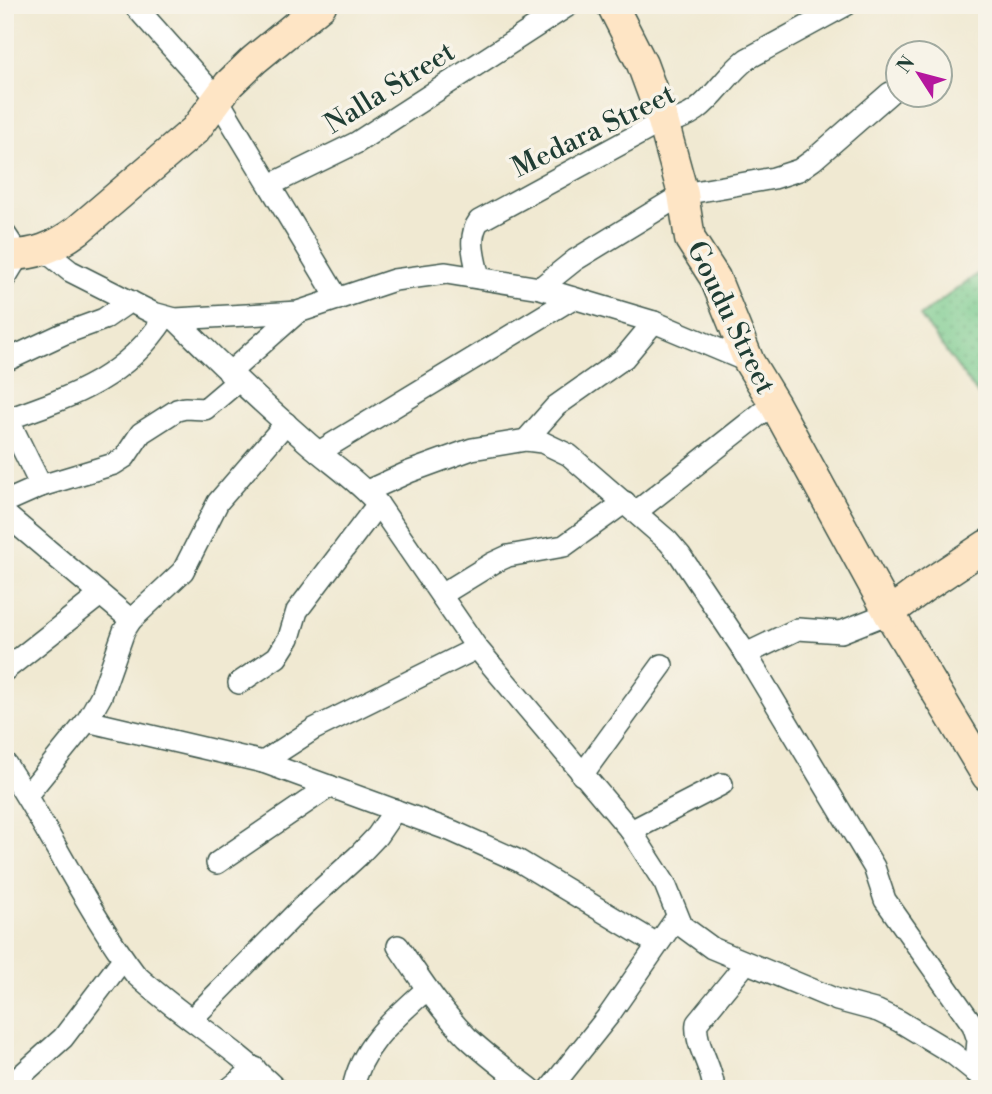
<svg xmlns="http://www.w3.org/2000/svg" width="992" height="1094" font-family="'Libre Bodoni',serif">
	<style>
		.park { fill: url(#park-dots); stroke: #4a8360; stroke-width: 2 }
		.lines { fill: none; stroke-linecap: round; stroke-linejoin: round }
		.street-casing { stroke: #3e574c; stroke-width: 24 }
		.secondary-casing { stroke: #3e574c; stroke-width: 33 }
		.street { stroke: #fff; stroke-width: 21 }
		.secondary { stroke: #fee5c5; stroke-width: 30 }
		.labels { text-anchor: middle; stroke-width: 7; stroke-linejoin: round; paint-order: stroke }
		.street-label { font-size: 28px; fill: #1f3d34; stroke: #f7f3e8 }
	</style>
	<defs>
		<pattern id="park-dots" width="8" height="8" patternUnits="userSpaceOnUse" patternTransform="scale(1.75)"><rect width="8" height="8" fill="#76c98b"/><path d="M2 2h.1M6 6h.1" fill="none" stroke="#60a472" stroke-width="1.8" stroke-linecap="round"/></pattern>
	</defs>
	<rect width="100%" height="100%" fill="#f7f3e8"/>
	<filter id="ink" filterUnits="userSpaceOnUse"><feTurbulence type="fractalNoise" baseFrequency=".0143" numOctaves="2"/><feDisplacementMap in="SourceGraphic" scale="14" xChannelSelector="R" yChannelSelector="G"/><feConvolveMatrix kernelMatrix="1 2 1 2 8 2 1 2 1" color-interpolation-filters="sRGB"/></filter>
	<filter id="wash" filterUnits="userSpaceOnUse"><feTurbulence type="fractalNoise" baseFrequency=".00686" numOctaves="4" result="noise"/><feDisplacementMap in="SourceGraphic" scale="28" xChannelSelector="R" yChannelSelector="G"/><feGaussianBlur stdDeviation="1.57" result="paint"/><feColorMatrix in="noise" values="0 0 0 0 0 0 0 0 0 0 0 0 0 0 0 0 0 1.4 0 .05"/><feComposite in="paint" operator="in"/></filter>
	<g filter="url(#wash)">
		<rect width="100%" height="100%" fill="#f0e9d2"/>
		<!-- park -->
		<polygon class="park" points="987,267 987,407 920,316"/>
	</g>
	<g filter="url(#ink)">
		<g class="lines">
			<defs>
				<g id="street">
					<polyline points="134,5 217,98 338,299"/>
					<polyline points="270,185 356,143 569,5"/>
					<polyline points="5,234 19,255 5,278"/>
					<polyline points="45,251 70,271 153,313 175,319 298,312 394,280 446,273 540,288 654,322 749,362"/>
					<path d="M479,278C475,260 467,237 479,221L663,121C703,122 719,80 747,59L846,5"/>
					<polyline points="540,288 575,260 683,194 774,178 799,170 813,160 890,93"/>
					<path d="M175,319C218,362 263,404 309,444C332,464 358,481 378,504L477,648L631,831L665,884L682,926L712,948L837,1000L878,1011L899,1021L952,1053L987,1081"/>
					<polyline points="5,361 63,334 104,319 130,301"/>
					<polyline points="229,373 298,312"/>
					<polyline points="5,413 41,486"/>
					<path d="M8,419C73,396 126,378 165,317"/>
					<polyline points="526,440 556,406 624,358 654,322"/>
					<polyline points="319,452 573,298"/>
					<polyline points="367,491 409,472 472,449 526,440 542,442 569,455 668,541 680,555 746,654 874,867 885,900 973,1025 978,1040 975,1072"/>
					<polyline points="5,502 41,486 114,464 125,457 141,433 177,410 185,408 205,409 238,381"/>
					<polyline points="636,512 774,403"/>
					<polyline points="5,514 131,620"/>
					<polyline points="441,595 493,563 508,556 564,546 625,502"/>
					<polyline points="746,654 798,629 841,632 889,613"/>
					<polyline points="5,670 100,595"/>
					<polyline points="239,683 277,657 289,638 297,611 378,504"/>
					<polyline points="87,721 263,762 452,831 519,861 657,944"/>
					<polyline points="263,762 314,729 477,648"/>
					<path d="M5,763C51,831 85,908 135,974C179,1015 233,1046 276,1089"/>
					<polyline points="582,775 662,665"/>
					<polyline points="27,795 87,721 101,696 124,631 131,620 183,571 218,502 286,423"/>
					<polyline points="631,831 722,784"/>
					<polyline points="217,863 330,786"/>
					<path d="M398,946C419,977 440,1010 467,1037C487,1056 509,1072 531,1089"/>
					<polyline points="192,1019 303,906 358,856 377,836 395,810"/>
					<polyline points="6,1089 63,1038 123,959"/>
					<polyline points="229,1089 255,1068"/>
					<path d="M353,1089C361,1045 396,1017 427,989"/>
					<polyline points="550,1089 609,1015 677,917"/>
					<path d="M714,1089C712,1065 694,1044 697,1023L746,963"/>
				</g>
				<g id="secondary">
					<polyline points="612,5 642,64 663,121 683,194 690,239 715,278 749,362 774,403 889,613 987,776"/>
					<path d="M5,255C35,256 55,247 78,230L195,130L229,84L254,60L321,5"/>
					<polyline points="889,613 924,587 987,545"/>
				</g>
			</defs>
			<!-- street casing -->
			<use href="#street" class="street-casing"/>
			<!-- secondary casing -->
			<use href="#secondary" class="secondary-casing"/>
			<!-- street -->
			<use href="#street" class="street"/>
			<!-- secondary -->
			<use href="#secondary" class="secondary"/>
		</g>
	</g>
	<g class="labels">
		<!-- street labels -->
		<g class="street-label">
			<text transform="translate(389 87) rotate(-32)" y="10">Nalla Street</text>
			<text transform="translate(593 130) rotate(-26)" y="10">Medara Street</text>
			<text transform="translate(732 317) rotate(64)" y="10">Goudu Street</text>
		</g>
	</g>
	<!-- margin -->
	<rect width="992" height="1094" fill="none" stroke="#f7f3e8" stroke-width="28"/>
	<!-- north arrow -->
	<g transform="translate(919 74) rotate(306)"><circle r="33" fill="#f7f3e8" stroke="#a1aaa0" stroke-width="2"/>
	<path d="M0-5L12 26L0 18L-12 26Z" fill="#b5179e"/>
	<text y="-10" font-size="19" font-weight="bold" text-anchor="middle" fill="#1f3d34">N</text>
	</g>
</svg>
